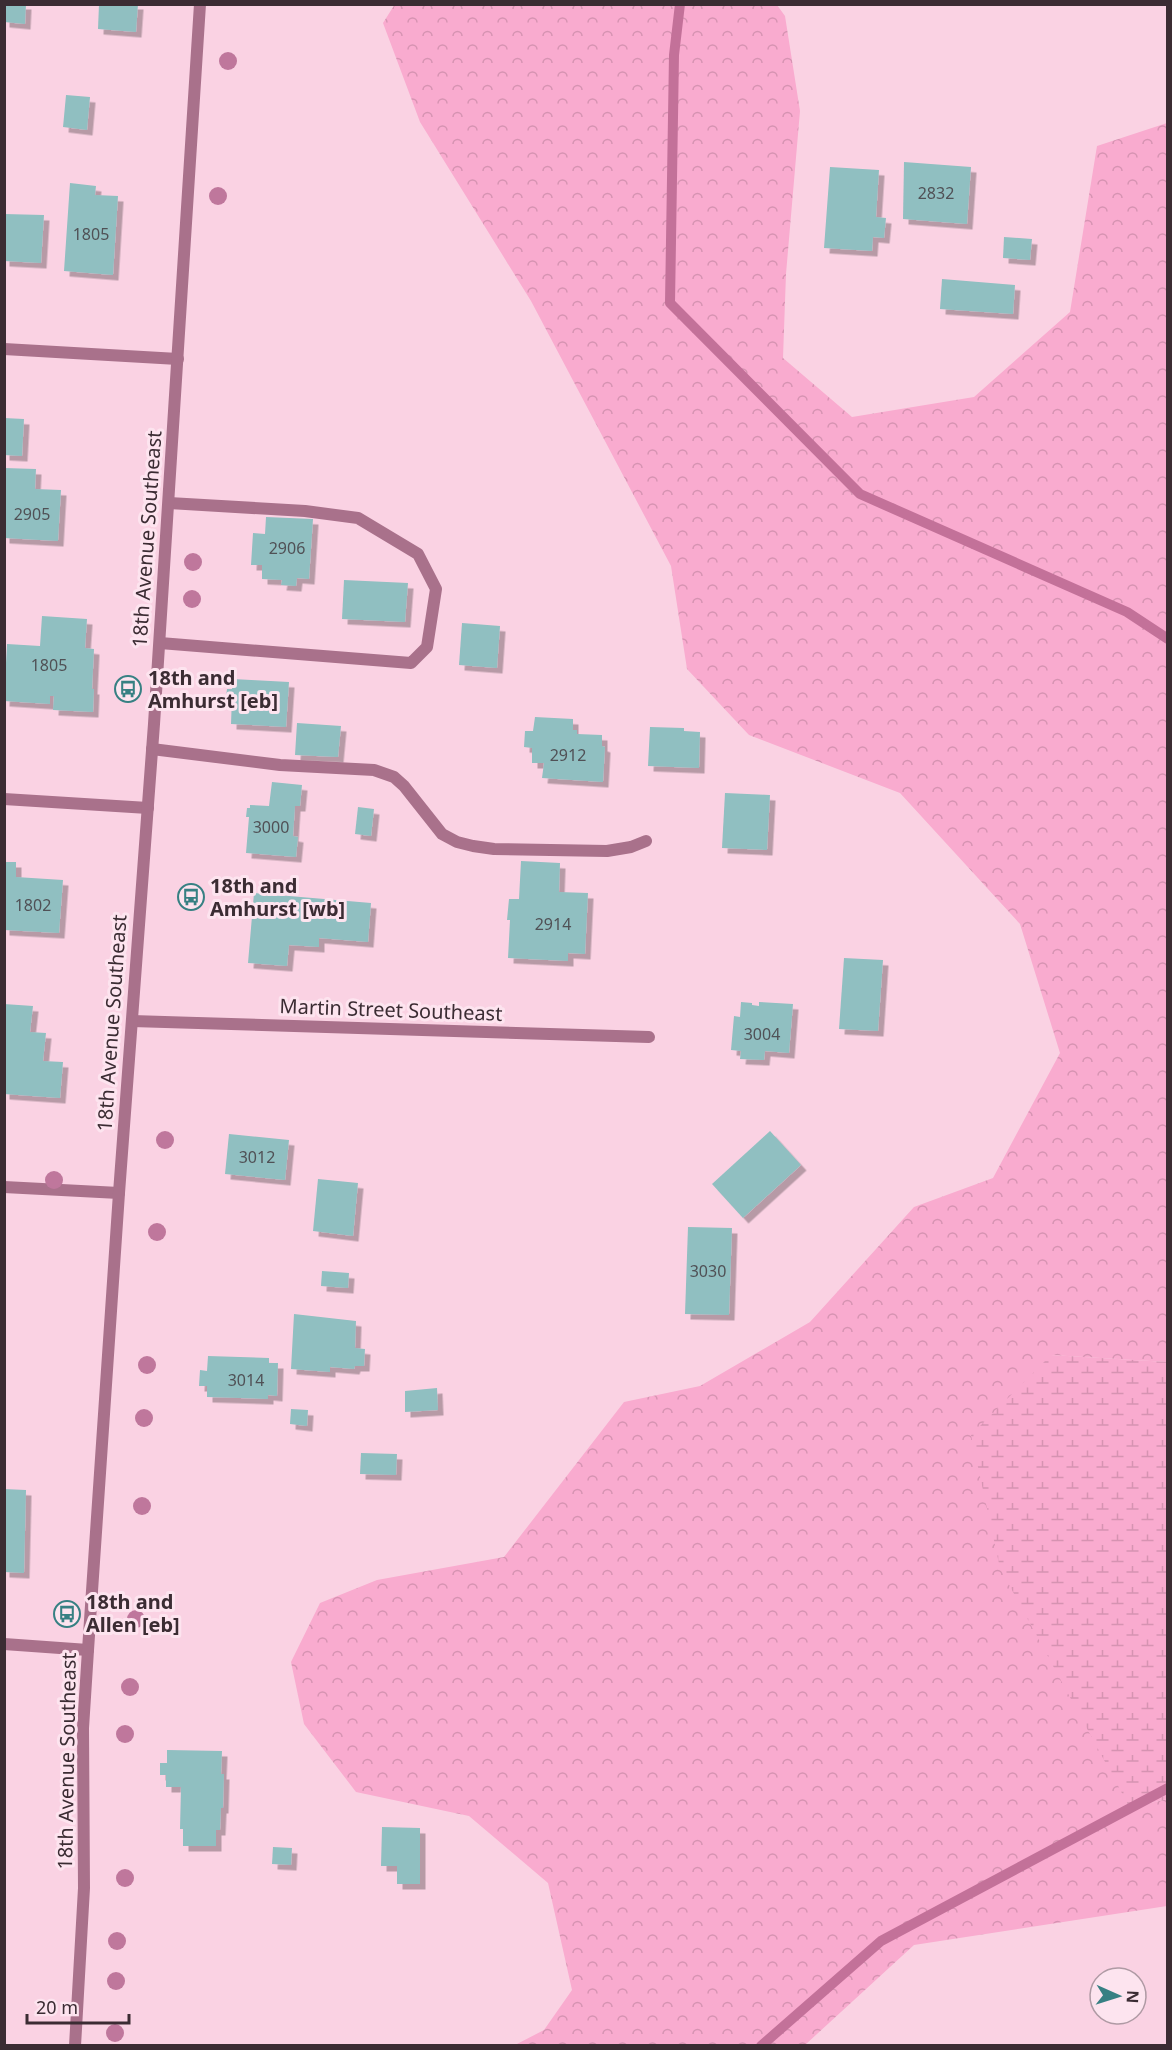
<svg xmlns="http://www.w3.org/2000/svg" width="1172" height="2050" font-family="'Noto Sans',sans-serif">
	<style>
		.forest { fill: url(#forest-crowns) }
		.wetland { fill: url(#wetland-marsh) }
		.lines { fill: none; stroke-linecap: round; stroke-linejoin: round }
		.stream { stroke: #c37199; stroke-width: 10 }
		.building { fill: #90bfc1; filter: url(#shadow) }
		.service { stroke: #a9718b; stroke-width: 12 }
		.minor { stroke: #a9718b; stroke-width: 12 }
		.tertiary { stroke: #a9718b; stroke-width: 12 }
		.tree { fill: #bf779c }
		.labels { text-anchor: middle; stroke-width: 6; stroke-linejoin: round; paint-order: stroke }
		.number-label { font-size: 16px; fill: #505156 }
		.street-label { font-size: 20px; fill: #3b2c33; stroke: #fde4ef }
		.poi-label { font-size: 20px; font-weight: bold; fill: #3b2c33; stroke: #fde4ef; text-anchor: start }
	</style>
	<defs>
		<pattern id="forest-crowns" width="20" height="18" patternUnits="userSpaceOnUse" patternTransform="scale(1.5)"><rect width="20" height="18" fill="#f9abcf"/><path d="M2 6a3 3 0 1 1 6 0M12 15a3 3 0 1 1 6 0" fill="none" stroke="#d693b2"/></pattern>
		<pattern id="wetland-marsh" width="20" height="14" patternUnits="userSpaceOnUse" patternTransform="scale(1.5)"><rect width="20" height="14" fill="#f9abcf"/><path d="M1 5h8M5 5V1M11 12h8M15 12V8" fill="none" stroke="#d693b2"/></pattern>
		<filter id="shadow"><feDropShadow dx="5.5" dy="5.5" stdDeviation="0" flood-color="#0004"/></filter>
	</defs>
	<rect width="100%" height="100%" fill="#fad2e3"/>
	<!-- forest -->
	<polygon class="forest" points="395,4 777,5 785,16 800,111 786,274 783,358 852,417 974,397 1070,312 1097,146 1167,123 1167,1362 1051,1355 1130,1808 1167,1799 1167,1906 914,1945 805,2045 515,2045 544,2030 572,1990 548,1883 469,1816 356,1792 304,1724 291,1662 320,1603 377,1580 504,1557 624,1402 700,1386 810,1322 914,1207 993,1178 1060,1053 1020,924 900,793 749,735 687,669 671,566 531,301 420,122 383,23"/>
	<!-- wetland -->
	<polygon class="wetland" points="1051,1355 1167,1362 1167,1799 1130,1808 1000,1568 971,1435"/>
	<g class="lines">
		<!-- stream -->
		<g class="stream">
			<polyline points="680,4 674,55 670,303 860,494 1127,612 1168,639"/>
			<polyline points="761,2046 881,1941 1168,1788"/>
		</g>
	</g>
	<!-- building -->
	<g class="building">
		<polygon points="4,4 26,4 25,24 4,22"/>
		<polygon points="99,4 138,4 136,32 98,29"/>
		<polygon points="66,95 90,97 87,130 63,127"/>
		<polygon points="904,162 971,167 967,224 903,219"/>
		<polygon points="830,167 879,170 876,217 886,218 884,238 873,237 872,251 824,248"/>
		<polygon points="70,183 96,186 95,195 118,196 113,275 64,271"/>
		<polygon points="4,214 44,215 41,263 4,261"/>
		<polygon points="1004,237 1032,239 1030,260 1003,258"/>
		<polygon points="942,279 1015,285 1013,314 940,309"/>
		<polygon points="4,418 24,419 22,456 4,455"/>
		<polygon points="4,468 36,469 35,489 61,490 58,541 4,538"/>
		<polygon points="266,517 313,519 309,579 297,578 296,586 281,585 282,580 262,579 262,565 251,565 253,533 265,534"/>
		<polygon points="344,580 408,583 405,622 342,619"/>
		<polygon points="42,616 87,619 85,648 94,649 92,689 94,689 93,712 53,710 54,696 50,696 50,704 4,701 7,644 40,646"/>
		<polygon points="462,623 500,626 497,668 459,665"/>
		<polygon points="233,679 289,682 286,727 231,724 232,697 226,697 227,689 232,689"/>
		<polygon points="535,717 573,719 573,730 577,730 577,734 602,735 602,746 605,747 603,782 542,778 544,763 532,763 532,748 524,747 525,731 533,731"/>
		<polygon points="297,723 341,726 338,757 295,755"/>
		<polygon points="650,727 684,728 684,731 700,732 699,768 648,766"/>
		<polygon points="272,782 302,785 300,806 295,806 293,836 298,837 296,857 246,853 249,817 246,817 247,808 250,808 250,805 269,806"/>
		<polygon points="725,793 770,795 767,850 722,848"/>
		<polygon points="358,807 374,809 371,836 355,834"/>
		<polygon points="521,861 560,863 559,892 588,893 585,954 568,953 568,961 508,958 510,920 507,920 509,899 519,899"/>
		<polygon points="4,862 16,862 16,877 63,880 59,933 4,930"/>
		<polygon points="254,893 371,903 368,942 319,938 319,947 289,945 287,966 248,963"/>
		<polygon points="844,958 883,960 878,1031 839,1029"/>
		<polygon points="741,1002 752,1003 752,1005 759,1006 759,1002 793,1004 789,1053 765,1051 764,1060 740,1059 741,1051 731,1050 734,1016 740,1017"/>
		<polygon points="4,1004 33,1006 30,1032 46,1033 43,1061 63,1062 60,1098 4,1094"/>
		<polygon points="770,1131 801,1165 743,1218 712,1184"/>
		<polygon points="229,1134 289,1140 285,1180 225,1174"/>
		<polygon points="318,1179 358,1183 353,1236 313,1231"/>
		<polygon points="688,1227 732,1228 729,1315 685,1314"/>
		<polygon points="322,1271 349,1273 348,1288 321,1286"/>
		<polygon points="294,1314 356,1321 355,1348 365,1349 364,1366 355,1366 354,1369 330,1367 330,1372 291,1369"/>
		<polygon points="208,1356 269,1358 269,1363 278,1363 277,1396 268,1395 268,1399 207,1397 207,1386 199,1386 200,1370 207,1371"/>
		<polygon points="437,1388 438,1410 405,1412 405,1391"/>
		<polygon points="291,1409 308,1410 307,1426 290,1424"/>
		<polygon points="361,1453 397,1454 396,1475 360,1474"/>
		<polygon points="4,1489 26,1490 24,1573 4,1572"/>
		<polygon points="167,1750 222,1751 221,1774 224,1774 223,1808 221,1808 220,1830 216,1830 216,1846 183,1846 183,1829 180,1829 181,1787 166,1787 166,1775 160,1775 160,1763 167,1763"/>
		<polygon points="382,1827 420,1828 420,1884 397,1884 397,1866 381,1866"/>
		<polygon points="273,1847 292,1848 291,1865 272,1864"/>
	</g>
	<g class="lines">
		<!-- service -->
		<g class="service">
			<polyline points="160,643 411,663 427,647 436,589 418,554 358,518 305,511 169,503"/>
			<polyline points="4,1187 119,1193"/>
		</g>
		<!-- minor -->
		<g class="minor">
			<polyline points="4,349 178,359"/>
			<polyline points="152,749 280,765 374,770 394,777 404,786 442,834 457,842 473,846 494,849 607,851 631,847 646,841"/>
			<polyline points="4,799 148,808"/>
			<polyline points="132,1021 649,1037"/>
			<polyline points="4,1644 88,1650"/>
		</g>
		<!-- tertiary -->
		<polyline class="tertiary" points="75,2046 84,1888 83,1728 88,1650 119,1193 154,724 200,4"/>
	</g>
	<!-- trees -->
	<g class="tree">
		<circle cx="228" cy="61" r="9"/>
		<circle cx="218" cy="196" r="9"/>
		<circle cx="193" cy="562" r="9"/>
		<circle cx="192" cy="599" r="9"/>
		<circle cx="165" cy="1140" r="9"/>
		<circle cx="54" cy="1180" r="9"/>
		<circle cx="157" cy="1232" r="9"/>
		<circle cx="147" cy="1365" r="9"/>
		<circle cx="144" cy="1418" r="9"/>
		<circle cx="142" cy="1506" r="9"/>
		<circle cx="136" cy="1619" r="9"/>
		<circle cx="130" cy="1687" r="9"/>
		<circle cx="125" cy="1734" r="9"/>
		<circle cx="125" cy="1878" r="9"/>
		<circle cx="117" cy="1941" r="9"/>
		<circle cx="116" cy="1981" r="9"/>
		<circle cx="115" cy="2033" r="9"/>
	</g>
	<!-- icons -->
	<defs>
		<symbol id="bus-ring" viewBox="-11 -11 22 22"><circle r="9.5" fill="#fde4ef" stroke="#378083" stroke-width="1.5"/><path d="M-5-6H5V4H4V6H2V4H-2V6H-4V4H-5ZM-3.5-4V0h7V-4ZM-3.5 1.2v1.5H-2V1.2ZM2 1.2v1.5H3.5V1.2Z" fill="#378083"/></symbol>
	</defs>
	<g fill-rule="evenodd">
		<use href="#bus-ring" x="113" y="674" width="30" height="30"/>
		<use href="#bus-ring" x="176" y="882" width="30" height="30"/>
		<use href="#bus-ring" x="52" y="1599" width="30" height="30"/>
	</g>
	<g class="labels">
		<!-- number labels -->
		<g class="number-label">
			<text x="936" y="199">2832</text>
			<text x="91" y="240">1805</text>
			<text x="32" y="520">2905</text>
			<text x="287" y="554">2906</text>
			<text x="49" y="671">1805</text>
			<text x="568" y="761">2912</text>
			<text x="271" y="833">3000</text>
			<text x="33" y="911">1802</text>
			<text x="553" y="930">2914</text>
			<text x="762" y="1040">3004</text>
			<text x="257" y="1163">3012</text>
			<text x="708" y="1277">3030</text>
			<text x="246" y="1386">3014</text>
		</g>
		<!-- street labels -->
		<g class="street-label">
			<text transform="translate(147 539) rotate(-86)" y="7">18th Avenue Southeast</text>
			<text transform="translate(391 1010) rotate(2)" y="7">Martin Street Southeast</text>
			<text transform="translate(112 1023) rotate(-86)" y="7">18th Avenue Southeast</text>
			<text transform="translate(67 1761) rotate(-89)" y="7">18th Avenue Southeast</text>
		</g>
		<!-- poi labels -->
		<g class="poi-label">
			<text x="148" y="685">18th and<tspan x="148" dy="23">Amhurst [eb]</tspan></text>
			<text x="210" y="893">18th and<tspan x="210" dy="23">Amhurst [wb]</tspan></text>
			<text x="86" y="1609">18th and<tspan x="86" dy="23">Allen [eb]</tspan></text>
		</g>
	</g>
	<!-- border -->
	<rect width="1172" height="2050" fill="none" stroke="#3b2c33" stroke-width="12"/>
	<!-- north arrow -->
	<g transform="translate(1118 1996) rotate(93)"><circle r="28" fill="#fde4ef" stroke="#af9aa4" stroke-width="1.5"/>
	<path d="M0-4.5L10 22L0 15L-10 22Z" fill="#378083"/>
	<text y="-9" font-size="16" font-weight="bold" text-anchor="middle" fill="#3b2c33">N</text>
	</g>
	<!-- scale -->
	<path d="M27 2014v9h102v-9" fill="none" stroke="#3b2c33" stroke-width="3"/>
	<text x="36" y="2014" font-size="18" fill="#3b2c33" stroke="#fde4ef" stroke-width="4.5" paint-order="stroke">20 m</text>
</svg>
